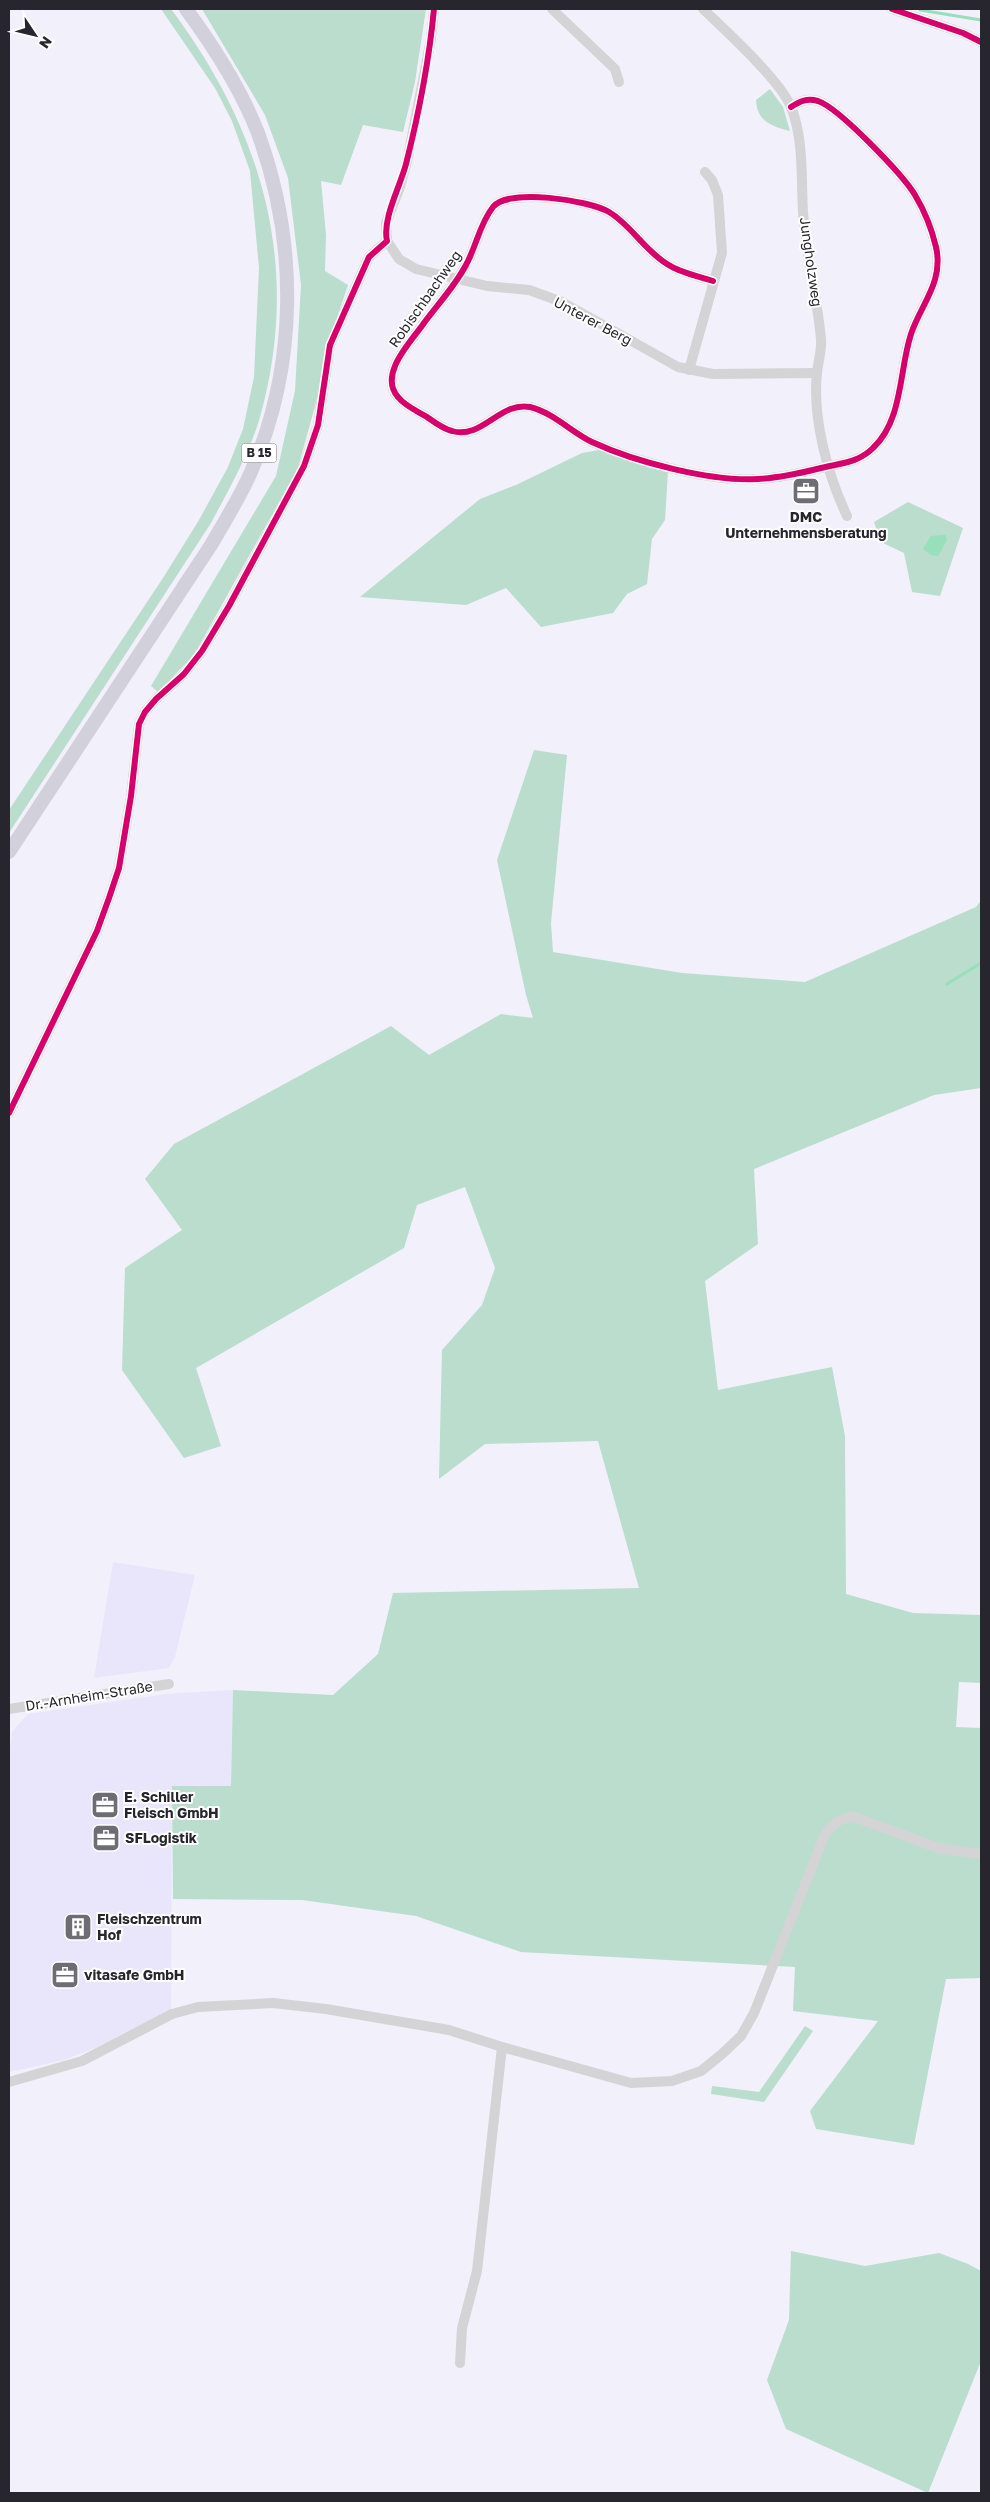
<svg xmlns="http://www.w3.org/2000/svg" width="990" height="2502" font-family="'Golos Text',sans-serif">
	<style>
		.built { fill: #e9e6fc }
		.green { fill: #baddcd }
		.water { fill: #98dfbc }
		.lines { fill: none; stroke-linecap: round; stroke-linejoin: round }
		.stream { stroke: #98dfbc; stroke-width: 3 }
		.minor { stroke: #d4d4d6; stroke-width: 10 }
		.highway { stroke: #d2d0db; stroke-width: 14 }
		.cycleway-casing { stroke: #fff; stroke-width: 9 }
		.cycleway { stroke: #d6006c; stroke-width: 6 }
		.labels { text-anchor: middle; stroke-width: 4; stroke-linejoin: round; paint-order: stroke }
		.shield { fill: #fff; stroke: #68676d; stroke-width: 1 }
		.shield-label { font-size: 12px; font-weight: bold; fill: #27262f }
		.street-label { font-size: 14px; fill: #27262f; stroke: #fff }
		.poi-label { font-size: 14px; font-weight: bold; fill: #27262f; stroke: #fff; text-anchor: start }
	</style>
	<rect width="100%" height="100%" fill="#f2f0fa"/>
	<!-- built -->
	<g class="built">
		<polygon points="113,1562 195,1575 175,1657 169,1668 94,1678"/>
		<polygon points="233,1690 231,1786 172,1787 171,2010 97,2047 64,2060 9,2072 9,1758 12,1732 28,1714 166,1694"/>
	</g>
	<!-- green -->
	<g class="green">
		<path d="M161,9H171C263,132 302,266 260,417C249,455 229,489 211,523L9,833V810L163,578L199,520L228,467L243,429L254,377L259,268L250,171L232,121L215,88Z"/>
		<polygon points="202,9 426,9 415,82 403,132 363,125 341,185 321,181 326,235 325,271 348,285 326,350 323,377 298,468 194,655 158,692 151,686 276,476 295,391 301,285 288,178 265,115"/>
		<path d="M770,89L783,107L790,131C772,126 757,122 756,100Z"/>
		<polygon points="599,450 668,471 665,520 652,539 647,584 627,594 613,613 541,627 506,588 466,605 360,597 480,499 516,485 582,453"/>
		<polygon points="908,502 963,528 940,596 912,592 904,553 881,542 874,522"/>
		<polygon points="534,750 567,755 551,923 553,952 682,973 805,982 976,907 981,901 981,1088 934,1095 754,1169 758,1244 705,1281 718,1390 832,1367 845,1436 846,1594 913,1613 981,1615 981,1683 959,1682 956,1727 981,1728 981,1978 946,1979 914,2145 816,2129 810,2111 878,2021 793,2011 795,1967 521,1952 416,1916 302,1900 173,1899 172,1786 231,1786 233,1690 333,1695 378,1654 393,1593 639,1588 598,1441 485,1444 439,1479 442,1350 482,1305 495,1268 465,1187 417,1205 404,1248 196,1368 221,1446 184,1458 122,1370 125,1268 182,1230 145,1179 174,1144 391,1026 429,1055 501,1014 533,1018 526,995 497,860"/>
		<polygon points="805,2026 813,2031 764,2102 711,2094 712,2086 759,2092"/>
		<polygon points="791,2251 865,2266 939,2253 968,2264 981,2271 981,2361 928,2493 786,2429 767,2380 789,2320"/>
	</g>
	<!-- water -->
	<polygon class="water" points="945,535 947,540 938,556 931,555 923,549 931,536"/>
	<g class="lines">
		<!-- stream -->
		<g class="stream">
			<polyline points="920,10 981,20"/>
			<polyline points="947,984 981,963"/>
		</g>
		<!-- minor -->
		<g class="minor">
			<polyline points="434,9 431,39 407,162 400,187 386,223 387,241 399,259 416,269 487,286 529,290 562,302 678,367 713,374 817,373"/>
			<polyline points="552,9 615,69 619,82"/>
			<path d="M703,9C726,31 780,80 791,107C804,139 801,178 803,212C806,255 817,296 821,339C822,351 818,361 817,373C812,418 828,476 847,516"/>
			<polyline points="892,9 963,33 981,42"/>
			<path d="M713,281C698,276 680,273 667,264C644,250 631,225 609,212C589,200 508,188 493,207C480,223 476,247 466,265C455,286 438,304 424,323C411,342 378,374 398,397C405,406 417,411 427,417C434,422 443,429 452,431C482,440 500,401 530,407C554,413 571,432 592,442C635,462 712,482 758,479C780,478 801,473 821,468C841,463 858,463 873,448C903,420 899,371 911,334C921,304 944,282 936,247C932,230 924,210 915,195C903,175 839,108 818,101C807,98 800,101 791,107"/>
			<polyline points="689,370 722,253 718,195 712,180 705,172"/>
			<polyline points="9,1113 97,931 109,898 119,868 131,796 139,724 145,712 156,699 184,674 202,651 229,606 304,466 318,425 330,345 369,257 387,241"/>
			<polyline points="9,1709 169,1684"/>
			<polyline points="9,2082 82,2061 172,2014 198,2007 273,2003 326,2009 449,2030 502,2047 631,2083 672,2081 701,2071 722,2054 741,2036 754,2013 826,1832 838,1821 852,1816 938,1848 981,1854"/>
			<polyline points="460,2363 462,2328 477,2271 502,2047"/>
		</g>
		<!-- highway -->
		<path class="highway" d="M9,852L211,545C225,521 240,497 251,472C298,364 298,243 258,133C241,89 214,47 186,9"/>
		<defs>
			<g id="cycleway">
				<polyline points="892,9 963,33 981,42"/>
				<path d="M713,281C698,276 680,273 667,264C644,250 631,225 609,212C589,200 508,188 493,207C480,223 476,247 466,265C455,286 438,304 424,323C411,342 378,374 398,397C405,406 417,411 427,417C434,422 443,429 452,431C482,440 500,401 530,407C554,413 571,432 592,442C635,462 712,482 758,479C780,478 801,473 821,468C841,463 858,463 873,448C903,420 899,371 911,334C921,304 944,282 936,247C932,230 924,210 915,195C903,175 839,108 818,101C807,98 800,101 791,107"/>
				<path d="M9,1113L97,931L109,898L119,868L131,796L139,724L145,712L156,699L184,674L202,651L229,606L304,466L318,425L330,345L369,257L387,241C382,219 400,187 406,164C419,113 429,61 434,9"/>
			</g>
		</defs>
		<!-- cycleway casing -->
		<use href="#cycleway" class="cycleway-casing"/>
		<!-- cycleway -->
		<use href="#cycleway" class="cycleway"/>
	</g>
	<!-- icons -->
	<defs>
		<symbol id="office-square" viewBox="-11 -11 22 22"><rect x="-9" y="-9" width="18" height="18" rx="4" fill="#6e6d76" stroke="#fff"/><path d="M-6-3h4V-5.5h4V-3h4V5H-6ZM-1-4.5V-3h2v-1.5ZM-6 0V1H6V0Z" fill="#fff"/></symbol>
		<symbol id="building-square" viewBox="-11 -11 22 22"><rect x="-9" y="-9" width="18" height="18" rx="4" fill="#6e6d76" stroke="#fff"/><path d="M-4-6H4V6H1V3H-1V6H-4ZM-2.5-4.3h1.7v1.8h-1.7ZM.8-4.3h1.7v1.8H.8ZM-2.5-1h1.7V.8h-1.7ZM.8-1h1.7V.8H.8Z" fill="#fff"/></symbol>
	</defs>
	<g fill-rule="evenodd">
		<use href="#office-square" x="790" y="475" width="32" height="32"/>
		<use href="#office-square" x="89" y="1789" width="32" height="32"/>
		<use href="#office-square" x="90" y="1822" width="32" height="32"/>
		<use href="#building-square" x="62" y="1911" width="32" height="32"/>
		<use href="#office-square" x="49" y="1959" width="32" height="32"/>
	</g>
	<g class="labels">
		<!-- shield labels -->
		<rect class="shield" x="241.5" y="443.5" width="35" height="19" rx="4"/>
		<g class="shield-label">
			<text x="259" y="457">B 15</text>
		</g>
		<!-- street labels -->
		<g class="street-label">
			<text transform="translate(811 262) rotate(82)" y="5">Jungholzweg</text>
			<text transform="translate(425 299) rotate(-55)" y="5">Robischbachweg</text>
			<text transform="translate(593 321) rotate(28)" y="5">Unterer Berg</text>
			<text transform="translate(89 1696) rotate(-9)" y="5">Dr.-Arnheim-Straße</text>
		</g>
		<!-- poi labels -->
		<g class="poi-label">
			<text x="806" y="522" text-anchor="middle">DMC<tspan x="806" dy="16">Unternehmensberatung</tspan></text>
			<text x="124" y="1802">E. Schiller<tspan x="124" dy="16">Fleisch GmbH</tspan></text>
			<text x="125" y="1843">SFLogistik</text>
			<text x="97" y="1924">Fleischzentrum<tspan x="97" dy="16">Hof</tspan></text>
			<text x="84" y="1980">vitasafe GmbH</text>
		</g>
	</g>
	<!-- border -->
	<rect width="990" height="2502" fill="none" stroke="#27262f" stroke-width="20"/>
	<!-- north arrow -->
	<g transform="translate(35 35) rotate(125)" stroke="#ffffff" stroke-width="4" paint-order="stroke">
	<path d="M0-4L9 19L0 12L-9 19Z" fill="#27262f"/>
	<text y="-8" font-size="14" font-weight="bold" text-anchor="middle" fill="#27262f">N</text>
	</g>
</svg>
